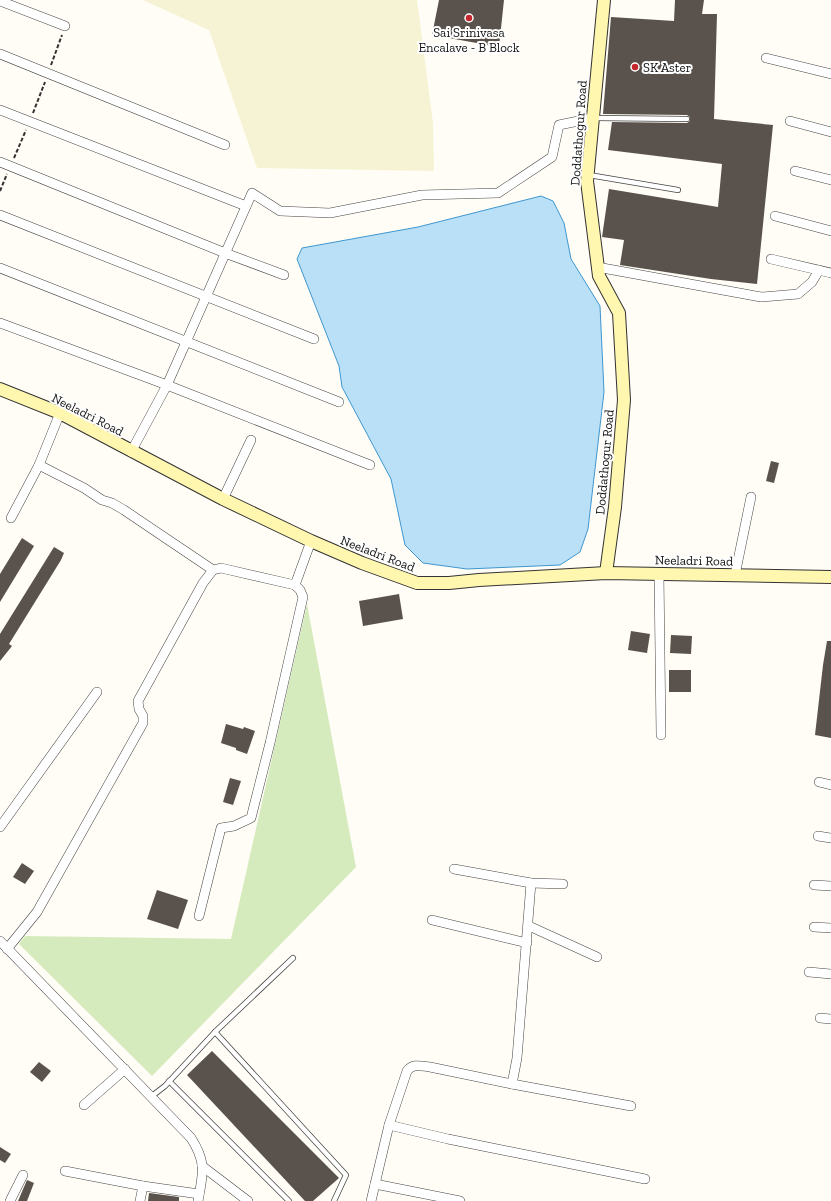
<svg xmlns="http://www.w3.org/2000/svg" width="831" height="1201" font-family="'Zilla Slab',serif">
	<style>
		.farmland { fill: #f6f3d4 }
		.green { fill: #d5ebbd }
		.water { fill: #b9e0f7; stroke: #3f96cf }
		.building { fill: #5a524d }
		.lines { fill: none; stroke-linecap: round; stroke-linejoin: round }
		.lane-casing { stroke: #444; stroke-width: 6 }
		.street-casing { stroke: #444; stroke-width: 10 }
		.secondary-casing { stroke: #333; stroke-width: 14 }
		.path { stroke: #333; stroke-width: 2; stroke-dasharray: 4 2; stroke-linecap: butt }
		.lane { stroke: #fff; stroke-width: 4.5 }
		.street { stroke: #fff; stroke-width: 9 }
		.secondary { stroke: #fff6b0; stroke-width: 12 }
		.poi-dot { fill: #c4262e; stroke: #fff; stroke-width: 1.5 }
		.labels { text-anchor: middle; stroke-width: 4; stroke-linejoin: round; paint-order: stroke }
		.poi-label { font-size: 13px; fill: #111; stroke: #fff }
		.street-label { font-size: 13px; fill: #111; stroke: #fff }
	</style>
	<rect width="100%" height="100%" fill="#fffdf5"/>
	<!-- farmland -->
	<polygon class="farmland" points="143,0 417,0 433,123 434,171 257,168 209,30"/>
	<!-- green -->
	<polygon class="green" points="307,604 356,867 152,1076 19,944 25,936 231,939"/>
	<!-- water -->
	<polygon class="water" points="541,196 553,201 564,223 571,259 600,306 604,392 588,529 580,552 560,565 467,569 423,563 405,545 391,479 342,387 339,366 297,259 302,248 418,227"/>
	<!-- building -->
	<g class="building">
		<polygon points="439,0 504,0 499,47 432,35"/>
		<polygon points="675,0 704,0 702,14 717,14 714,119 773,125 757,284 711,279 620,265 624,240 602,237 609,189 718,207 722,164 608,150 612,122 687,123 690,121 690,117 687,115 603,114 611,17 674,21"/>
		<polygon points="771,461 779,463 774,483 766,481"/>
		<polygon points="22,538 34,546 0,602 0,574"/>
		<polygon points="54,547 64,553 61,560 9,644 12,646 0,661 0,634"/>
		<polygon points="399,594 403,619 363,626 359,601"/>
		<polygon points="631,631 650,634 647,653 628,650"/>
		<polygon points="671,635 692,636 691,654 670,653"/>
		<polygon points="827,641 831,641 831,738 815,735 823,665"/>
		<rect x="669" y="670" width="22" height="22"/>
		<polygon points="226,724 243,729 244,727 255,731 247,754 236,750 236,748 221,743"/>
		<polygon points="230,778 241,781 233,805 223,802"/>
		<polygon points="22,863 34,871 25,884 13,877"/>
		<polygon points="157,890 188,900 178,929 147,919"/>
		<polygon points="212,1051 339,1178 313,1201 305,1201 187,1075"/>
		<polygon points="39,1062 51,1071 42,1082 30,1072"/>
		<polygon points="0,1147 11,1154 5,1163 0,1160"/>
		<polygon points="27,1180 34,1183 27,1201 18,1201"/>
		<polygon points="149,1193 179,1197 179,1201 148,1201"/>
	</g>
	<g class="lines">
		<defs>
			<g id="lane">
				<polyline points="594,118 687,119"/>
				<polyline points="589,175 678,190"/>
				<polyline points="215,1032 346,1175 334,1201"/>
				<polyline points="169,1081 289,1201"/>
				<polyline points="152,1096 165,1086 215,1032 293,958"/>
			</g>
			<g id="street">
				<polyline points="0,1 65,26"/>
				<polyline points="0,54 225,145"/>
				<polyline points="766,58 831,74"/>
				<polyline points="0,110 246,206"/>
				<polyline points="790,121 831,132"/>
				<polyline points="0,162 225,253 284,275"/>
				<polyline points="795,171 831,180"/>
				<polyline points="0,215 314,339"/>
				<polyline points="775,216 831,231"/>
				<polyline points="771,259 831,273"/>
				<polyline points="597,267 761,297 798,294 812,282 819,270"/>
				<polyline points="0,268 339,402"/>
				<polyline points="0,323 167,385 370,465"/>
				<polyline points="60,413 39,465 84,488 102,500 112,503 124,510 213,570"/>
				<polyline points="131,452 167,385 252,193 280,211 330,213 422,195 498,193 552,157 559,125 593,118"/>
				<polyline points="223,499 251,440"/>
				<polyline points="11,518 39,465"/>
				<polyline points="659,574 661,735"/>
				<polyline points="735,575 751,497"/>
				<polyline points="295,585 311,541"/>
				<polyline points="819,782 831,785"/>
				<polyline points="0,827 97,692"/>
				<polyline points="818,836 831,838"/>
				<polyline points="454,869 531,883 563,884"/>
				<polyline points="814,885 831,886"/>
				<polyline points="432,920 527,943"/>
				<polyline points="529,926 597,957"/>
				<polyline points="814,927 831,928"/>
				<path d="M0,941L191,1138C207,1163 203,1173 198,1201"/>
				<polyline points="7,949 37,912 143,723 143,716 139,709 138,701 203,583 213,570 221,568 295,585 300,590 303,597 270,743 251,818 234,826 221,828 199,916"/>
				<polyline points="809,972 831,974"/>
				<polyline points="820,1018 831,1019"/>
				<polyline points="512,1084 517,1058 531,883"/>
				<polyline points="84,1105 125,1069"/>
				<polyline points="389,1125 448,1139 645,1179"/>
				<polyline points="202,1166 248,1201"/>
				<polyline points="65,1171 143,1186 199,1194"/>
				<polyline points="375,1184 460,1201"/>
				<polyline points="10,1201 23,1175"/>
				<polyline points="140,1201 143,1186"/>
				<path d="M371,1201L389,1125L407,1071C413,1063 421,1066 430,1067L512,1084L631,1106"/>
			</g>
			<g id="secondary">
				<polyline points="604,0 587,181 599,276 619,313 624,400 615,507 606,573"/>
				<polyline points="0,389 60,413 223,499 311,541 362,563 417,583 449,583 479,580 606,573 831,577"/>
			</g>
		</defs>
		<!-- lane casing -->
		<use href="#lane" class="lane-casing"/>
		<!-- street casing -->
		<use href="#street" class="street-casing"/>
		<!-- secondary casing -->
		<use href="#secondary" class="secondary-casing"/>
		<!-- path -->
		<g class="path">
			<polyline points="51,65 62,35"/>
			<polyline points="33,113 45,82"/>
			<polyline points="14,158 26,130"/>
			<polyline points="0,191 7,174"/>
		</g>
		<!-- lane -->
		<use href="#lane" class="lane"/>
		<!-- street -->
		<use href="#street" class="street"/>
		<!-- secondary -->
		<use href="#secondary" class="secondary"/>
	</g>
	<!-- markers -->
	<g class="poi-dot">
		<circle cx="469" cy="18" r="4"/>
		<circle cx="635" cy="67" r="4"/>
	</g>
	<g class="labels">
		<!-- poi labels -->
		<g class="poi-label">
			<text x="469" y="37">Sai Srinivasa<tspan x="469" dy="15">Encalave - B Block</tspan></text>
			<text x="643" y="72" text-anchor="start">SK Aster</text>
		</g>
		<!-- street labels -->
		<g class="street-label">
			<text transform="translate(578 133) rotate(-86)" y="5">Doddathogur Road</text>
			<text transform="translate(88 414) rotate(27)" y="5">Neeladri Road</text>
			<text transform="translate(604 462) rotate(-85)" y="5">Doddathogur Road</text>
			<text transform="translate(378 553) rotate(21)" y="5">Neeladri Road</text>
			<text transform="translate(694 560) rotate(1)" y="5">Neeladri Road</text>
		</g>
	</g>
</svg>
